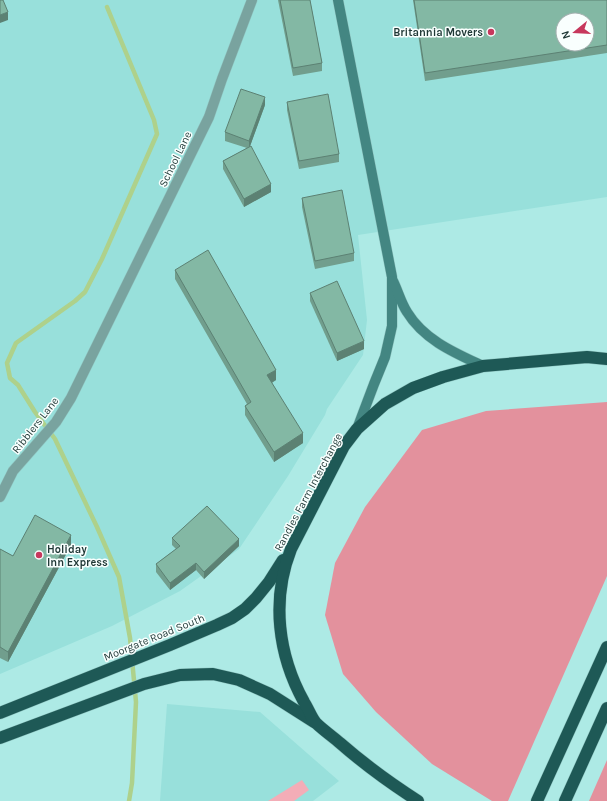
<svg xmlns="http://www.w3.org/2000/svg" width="607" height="801" font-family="Karla,sans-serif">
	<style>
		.built { fill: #98e0db; fill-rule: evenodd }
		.green { fill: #f3adb7 }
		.forest { fill: #e3919d }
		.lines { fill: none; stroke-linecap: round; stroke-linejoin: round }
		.stream { stroke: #aed18b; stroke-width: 4.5 }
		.street-casing { stroke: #91c6c2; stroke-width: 11 }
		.secondary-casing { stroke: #91c6c2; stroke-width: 11 }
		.highway-casing { stroke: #91c6c2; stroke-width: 13 }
		.street { stroke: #79a39f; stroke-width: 10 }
		.secondary { stroke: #438682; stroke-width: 10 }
		.highway { stroke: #1e5956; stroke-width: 12 }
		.wall { fill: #719e8d }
		.shaded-wall { fill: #5c8173 }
		.building { fill: #83b8a4; stroke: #5c8173; fill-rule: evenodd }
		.poi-dot { fill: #c7385d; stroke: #f9fffe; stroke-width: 1.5 }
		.labels { text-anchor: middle; stroke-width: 3; stroke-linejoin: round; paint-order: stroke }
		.poi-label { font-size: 11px; font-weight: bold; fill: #1f3836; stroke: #f9fffe; text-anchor: end }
		.street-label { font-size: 11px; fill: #1f3836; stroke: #f9fffe }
	</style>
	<rect width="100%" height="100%" fill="#adeae5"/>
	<!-- built -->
	<g class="built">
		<path d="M0,0H607V197L358,235L367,320L363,355L327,409L325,415L288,476L239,549L180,591L112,626L0,674ZM563,20H587V44H563Z"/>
		<polygon points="167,704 260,712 339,781 313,801 160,801"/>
	</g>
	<!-- green -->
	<polygon class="green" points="302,780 309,790 294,801 268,801"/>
	<!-- forest -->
	<g class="forest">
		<polygon points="607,402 607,576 508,801 492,801 432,764 376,712 343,674 325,615 335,563 365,507 422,430 486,411"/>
		<polygon points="607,760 607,801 589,801"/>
	</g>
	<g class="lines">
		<!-- stream -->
		<polyline class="stream" points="107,7 154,120 157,134 102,259 85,292 75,301 16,343 7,363 10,378 18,385 35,412 55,439 97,527 119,577 130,638 136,702 132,783 129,801"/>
		<defs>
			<polyline id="street" points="0,497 13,471 56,422 71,398 209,117 222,79 252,0"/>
			<g id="secondary">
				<polyline points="338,0 392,277 392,326 385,357 374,384 357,429"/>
				<path d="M393,281C398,291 401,303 407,312C424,340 455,353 483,366"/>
			</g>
			<g id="highway">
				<polyline points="0,713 170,645 217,625 232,618 245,609 256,598 269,582 283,560"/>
				<polyline points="0,738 144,684 180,675 213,674 239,680 270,694 314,722"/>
				<path d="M418,801C390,783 364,764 340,743C333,737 322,729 316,723C311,717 308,708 304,702C278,655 271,600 291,549L344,446L357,429L385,404L413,388L443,377L483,366L587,357L607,359"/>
				<polyline points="537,801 607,647"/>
				<polyline points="565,801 607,708"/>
			</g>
		</defs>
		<!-- street casing -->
		<use href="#street" class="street-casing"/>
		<!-- secondary casing -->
		<use href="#secondary" class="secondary-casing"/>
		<!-- highway casing -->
		<use href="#highway" class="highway-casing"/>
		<!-- street -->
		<use href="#street" class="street"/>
		<!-- secondary -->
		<use href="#secondary" class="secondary"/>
		<!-- highway -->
		<use href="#highway" class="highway"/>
	</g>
	<!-- wall -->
	<g class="wall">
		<polygon points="278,0 310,0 322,63 322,71 293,76"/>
		<polygon points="413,0 607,0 607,53 425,81"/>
		<polygon points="287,102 339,154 339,162 299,169 287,110"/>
		<polygon points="265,105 250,146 271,192 244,207 223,169 223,161 247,148 225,141 225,132"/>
		<polygon points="302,198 354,253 354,261 315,269 302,207"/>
		<polygon points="175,270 276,380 272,383 303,443 274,462 245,415 245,406 247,404 175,279"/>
		<polygon points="310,293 364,349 337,361 310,301"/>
		<polygon points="172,538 239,546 204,579 196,570 170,590 156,572 156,564 176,549 172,545"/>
		<polygon points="71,545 8,662 0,658 0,549 13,556"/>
	</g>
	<!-- shaded-wall -->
	<g class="shaded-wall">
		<polygon points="8,12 8,20 0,23 0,15"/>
		<polygon points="265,97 265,105 249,149 249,141"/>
		<polygon points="271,184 271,192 244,207 244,199"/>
		<polygon points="364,341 364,349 337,361 337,353"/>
		<polygon points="276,370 276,380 267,385 267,375"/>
		<polygon points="303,433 303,443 274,462 274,452"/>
		<polygon points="71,535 71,545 8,662 8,652"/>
		<polygon points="239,539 239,546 204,579 204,572"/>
		<polygon points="196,563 196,570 170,590 170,583"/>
	</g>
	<!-- building -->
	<g class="building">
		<polygon points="0,0 3,0 8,12 0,15"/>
		<polygon points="280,0 310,0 322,63 293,68"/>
		<path d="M414,0H607V45L425,73ZM563,20H587V44H563Z"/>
		<polygon points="241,89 265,97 249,141 225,132"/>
		<polygon points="328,94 339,154 299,161 287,102"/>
		<polygon points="251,146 271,184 244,199 223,161"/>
		<polygon points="342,190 354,253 315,261 302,198"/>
		<polygon points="208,250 276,370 267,375 303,433 274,452 245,406 251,402 175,270"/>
		<polygon points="337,281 364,341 337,353 310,293"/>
		<polygon points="207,506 239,539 204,572 196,563 170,583 156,564 180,546 172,538"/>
		<polygon points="35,515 71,535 8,652 0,647 0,549 13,556"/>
	</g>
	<!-- markers -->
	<g class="poi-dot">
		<circle cx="491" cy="32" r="4"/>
		<circle cx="39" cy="555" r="4"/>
	</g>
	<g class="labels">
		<!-- poi labels -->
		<g class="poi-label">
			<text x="483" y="36">Britannia Movers</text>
			<text x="47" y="553" text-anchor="start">Holiday<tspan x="47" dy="13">Inn Express</tspan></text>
		</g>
		<!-- street labels -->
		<g class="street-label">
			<text transform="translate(175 159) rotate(-64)" y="4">School Lane</text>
			<text transform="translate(35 425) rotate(-52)" y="4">Ribblers Lane</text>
			<text transform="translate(308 492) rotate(-62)" y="4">Randles Farm Interchange</text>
			<text transform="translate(154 637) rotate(-22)" y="4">Moorgate Road South</text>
		</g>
	</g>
	<!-- north arrow -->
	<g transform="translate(575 32) rotate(252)"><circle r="19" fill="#f9fffe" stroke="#a2afae"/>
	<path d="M0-3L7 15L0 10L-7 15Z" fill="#c7385d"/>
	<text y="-6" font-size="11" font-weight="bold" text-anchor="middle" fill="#1f3836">N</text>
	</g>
</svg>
